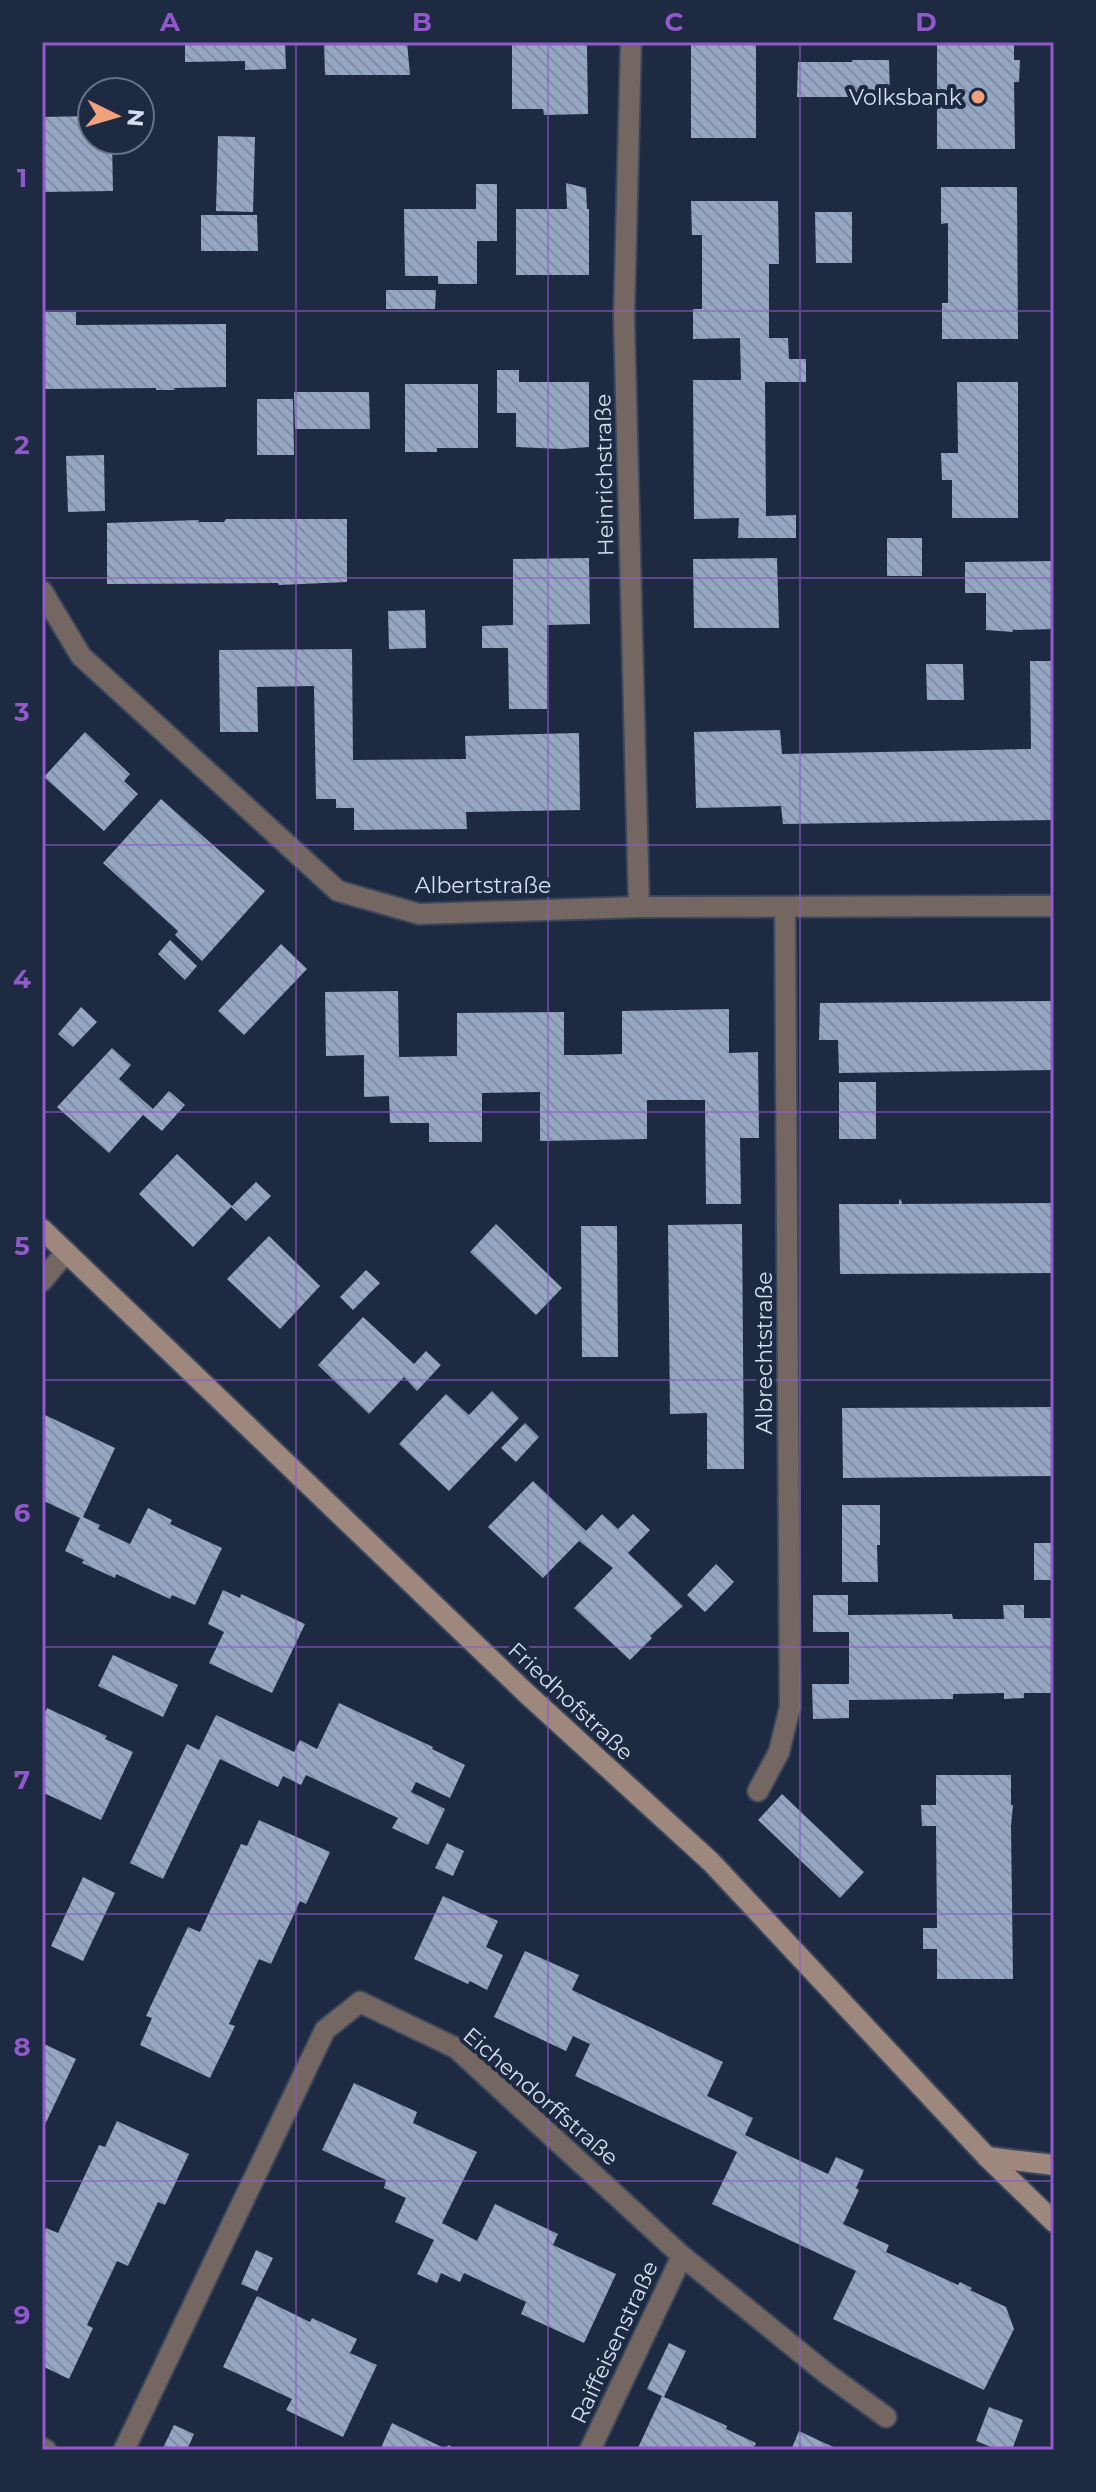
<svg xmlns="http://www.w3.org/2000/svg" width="1096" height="2492" font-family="Montserrat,sans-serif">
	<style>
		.building { fill: url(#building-back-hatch) }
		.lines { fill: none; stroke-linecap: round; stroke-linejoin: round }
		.street-casing { stroke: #3b475d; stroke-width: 24 }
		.secondary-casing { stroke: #3b475d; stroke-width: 24 }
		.street { stroke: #746660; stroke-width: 20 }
		.secondary { stroke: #9e877d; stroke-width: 20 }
		.grid { fill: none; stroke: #9259cb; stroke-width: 2; stroke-opacity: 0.55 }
		.poi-dot { fill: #f1a17c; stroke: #1d2a41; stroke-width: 3 }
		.labels { text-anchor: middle; stroke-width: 8; stroke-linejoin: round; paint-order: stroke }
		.poi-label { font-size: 22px; fill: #d6dfee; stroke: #1d2a41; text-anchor: end }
		.street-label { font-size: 22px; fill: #d6dfee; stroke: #1d2a41 }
		.neatline { fill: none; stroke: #9259cb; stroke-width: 3 }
		.grid-label { font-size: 26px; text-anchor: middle; font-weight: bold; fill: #9259cb }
	</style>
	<defs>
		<pattern id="building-back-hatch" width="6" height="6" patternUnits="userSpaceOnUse" patternTransform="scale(2)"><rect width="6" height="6" fill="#95a6c2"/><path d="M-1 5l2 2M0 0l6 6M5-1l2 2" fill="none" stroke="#808da3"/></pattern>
	</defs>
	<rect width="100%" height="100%" fill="#1d2a41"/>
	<!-- building -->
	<g class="building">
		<polygon points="185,42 285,42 286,69 245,70 245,61 185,62"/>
		<polygon points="324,42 407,42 410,75 325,75"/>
		<polygon points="512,42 587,44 588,114 544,115 543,109 512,109"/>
		<rect x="691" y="42" width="65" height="96"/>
		<polygon points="937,42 1014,42 1014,60 1020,60 1019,82 1014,82 1015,149 937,149"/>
		<polygon points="852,60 889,60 890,97 797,97 798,62 852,62"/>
		<polygon points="92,116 92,140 112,140 113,191 42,192 42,117"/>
		<polygon points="218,136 255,137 253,212 216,211"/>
		<polygon points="566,183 586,188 587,209 589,209 589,275 516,275 516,209 567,209"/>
		<polygon points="476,184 497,184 497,241 477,241 477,284 438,284 438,276 405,276 404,209 476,209"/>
		<polygon points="941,187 1017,187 1018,339 942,339 942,303 948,303 948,223 941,224"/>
		<polygon points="691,201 778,201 779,264 769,264 769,338 788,338 789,359 806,359 806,382 765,382 766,516 796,515 796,538 738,538 739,518 694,519 693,380 741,380 740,338 693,339 693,309 702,309 702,235 692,235"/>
		<polygon points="815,212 852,212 852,263 816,263"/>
		<polygon points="201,215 257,215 258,251 201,251"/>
		<polygon points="386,290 436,290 435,309 386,309"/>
		<polygon points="42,312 76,312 76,325 226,324 226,387 174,388 175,390 156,390 156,388 42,389"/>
		<polygon points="497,370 519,370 519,382 589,382 589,447 562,449 516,447 516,413 497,413"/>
		<polygon points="957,382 1018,382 1018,518 952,518 952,480 942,480 941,453 958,453"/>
		<polygon points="405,384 478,384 478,448 437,448 437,452 405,452"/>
		<polygon points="294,392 369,392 370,429 295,429"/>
		<polygon points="257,399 293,399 294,455 257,455"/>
		<polygon points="104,455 105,511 68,512 66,456"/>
		<polygon points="226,519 347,519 347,582 279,585 278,583 107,584 107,523 199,520 198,522 224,522"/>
		<rect x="887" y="538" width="35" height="38"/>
		<polygon points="589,558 590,624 547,625 547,709 509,709 508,648 482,648 482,626 513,625 513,559"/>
		<polygon points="777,558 779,628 694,628 693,559"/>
		<polygon points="1054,561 1054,629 1012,630 1013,632 986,630 986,593 965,593 965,562"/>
		<polygon points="425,610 426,648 389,649 388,611"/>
		<polygon points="352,649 353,760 466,759 465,736 579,733 580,810 466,812 467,829 354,830 354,808 336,808 336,799 316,799 314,686 257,687 258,732 220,732 219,650"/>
		<polygon points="1030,661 1054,661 1054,820 783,824 781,806 696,808 694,732 780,730 782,754 1031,749"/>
		<polygon points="926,664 963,664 964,700 927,700"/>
		<polygon points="85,732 130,774 124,781 138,794 104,831 44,777"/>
		<polygon points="161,799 265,891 202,961 175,935 178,931 103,863"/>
		<polygon points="170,940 197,966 185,980 158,954"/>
		<polygon points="281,944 307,969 244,1035 218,1011"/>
		<polygon points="398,991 399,1057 457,1056 457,1013 564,1012 564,1055 591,1055 622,1054 622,1011 729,1009 729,1053 758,1052 759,1138 740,1138 741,1204 706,1204 705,1100 647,1100 647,1139 540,1141 540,1092 482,1093 482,1142 429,1142 429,1123 390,1123 389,1096 364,1097 364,1055 326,1056 325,992"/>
		<polygon points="1054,1001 1054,1070 839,1073 838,1040 819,1040 820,1003"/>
		<polygon points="81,1007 97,1022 73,1047 58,1034"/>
		<polygon points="112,1048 131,1065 119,1079 153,1109 169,1091 185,1105 162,1131 143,1115 109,1153 57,1107"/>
		<rect x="839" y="1082" width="37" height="57"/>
		<polygon points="177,1154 232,1206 256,1182 271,1196 246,1221 231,1207 193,1247 139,1194"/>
		<polygon points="901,1199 902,1204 1054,1203 1054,1273 840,1274 839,1204 899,1204 899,1200"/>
		<polygon points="496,1224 562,1288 536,1315 470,1252"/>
		<polygon points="742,1224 744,1469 707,1469 707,1413 670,1414 668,1225"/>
		<polygon points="581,1226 617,1226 618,1357 582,1357"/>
		<polygon points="269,1236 320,1286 280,1329 227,1279"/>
		<polygon points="366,1270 380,1283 353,1310 340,1297"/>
		<polygon points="363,1317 414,1364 426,1351 441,1365 417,1391 404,1377 369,1414 318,1365"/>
		<polygon points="492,1391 519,1418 449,1491 399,1444 446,1394 469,1415"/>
		<polygon points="1054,1407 1054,1476 843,1478 842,1408"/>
		<polygon points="45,1415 115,1448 83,1517 100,1525 98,1529 130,1544 148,1508 172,1520 170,1524 222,1548 195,1605 172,1595 170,1599 116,1574 115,1578 82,1563 84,1560 65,1551 80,1518 42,1500 42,1422"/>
		<polygon points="525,1423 539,1437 516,1462 501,1448"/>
		<polygon points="533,1481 586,1531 602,1514 618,1529 633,1514 650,1530 628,1553 683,1606 650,1636 652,1638 630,1660 574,1608 613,1568 579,1541 543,1578 488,1527"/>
		<polygon points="842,1505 880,1505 880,1545 877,1545 878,1582 842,1582"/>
		<rect x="1034" y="1543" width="20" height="37"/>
		<polygon points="716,1564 734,1582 705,1612 687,1595"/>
		<polygon points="223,1590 240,1598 241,1594 305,1624 272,1693 209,1663 224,1632 208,1624"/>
		<polygon points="813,1595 848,1595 848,1615 952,1614 953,1619 1004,1619 1003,1605 1024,1605 1024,1618 1054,1618 1054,1693 1024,1693 1024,1698 1004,1699 1004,1693 953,1694 953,1699 849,1700 849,1718 813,1719 812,1684 849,1684 849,1632 813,1632"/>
		<polygon points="113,1655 178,1685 163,1717 98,1686"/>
		<polygon points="339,1703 433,1747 432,1749 465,1765 450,1798 416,1782 411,1792 445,1809 428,1845 392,1828 398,1818 306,1775 301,1785 283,1776 278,1787 220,1759 163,1879 130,1863 187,1744 199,1750 216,1715 294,1752 300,1740 317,1749"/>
		<polygon points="47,1708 107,1736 105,1739 133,1752 101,1820 42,1792 42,1709 46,1711"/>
		<polygon points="936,1775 1011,1775 1011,1805 1013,1805 1011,1826 1013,1979 937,1979 937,1949 923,1949 923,1928 937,1928 936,1826 922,1826 921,1805 936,1805"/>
		<polygon points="782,1794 864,1872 840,1898 758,1820"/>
		<polygon points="259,1820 330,1852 306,1904 300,1901 271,1964 259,1959 229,2024 235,2026 210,2078 140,2045 152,2018 146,2016 188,1927 200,1932 241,1844 247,1846"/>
		<polygon points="447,1843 464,1851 453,1876 435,1868"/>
		<polygon points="83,1877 115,1893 83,1961 51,1946"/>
		<polygon points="443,1896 498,1921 486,1947 503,1955 487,1990 470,1981 468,1984 414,1959"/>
		<polygon points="525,1951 579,1975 572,1990 723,2062 707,2096 753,2118 745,2135 828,2174 836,2157 864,2170 856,2188 859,2190 843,2224 889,2245 886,2252 958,2285 960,2282 972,2288 970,2290 1006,2307 1014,2329 984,2390 833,2319 856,2271 712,2204 737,2152 575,2076 590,2044 573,2036 566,2051 494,2017"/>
		<polygon points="44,2044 76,2059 42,2131 42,2048"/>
		<polygon points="354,2083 417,2112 413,2123 477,2152 442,2223 477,2241 495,2204 558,2234 553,2245 616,2274 584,2343 521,2314 526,2302 464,2273 460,2282 441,2273 437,2283 417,2274 434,2240 395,2222 406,2198 384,2188 386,2180 322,2150"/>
		<polygon points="117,2121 189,2154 165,2205 158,2202 128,2266 117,2261 87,2325 93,2328 69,2379 42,2366 42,2237 46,2228 58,2233 99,2145 105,2147"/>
		<polygon points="256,2250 273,2258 257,2291 241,2284"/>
		<polygon points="257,2296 310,2322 312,2318 357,2339 350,2353 377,2365 343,2437 286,2410 292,2399 223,2367"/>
		<polygon points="669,2343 686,2351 664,2397 647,2389"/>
		<polygon points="662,2396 727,2426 726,2429 756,2443 753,2450 637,2450"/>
		<polygon points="989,2407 1023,2420 1012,2450 999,2450 976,2441"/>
		<polygon points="392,2423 446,2449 448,2445 459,2450 380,2450"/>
		<polygon points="174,2425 194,2434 187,2450 162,2450"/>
		<polygon points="799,2431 818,2440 840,2450 791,2450"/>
	</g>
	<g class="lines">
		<defs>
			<g id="street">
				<polyline points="631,42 624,317 639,907"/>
				<polyline points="42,591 81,656 338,891 419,914 639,907 1054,906"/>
				<polyline points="42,1281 66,1252"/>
				<polyline points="758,1791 779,1752 790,1707 785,907"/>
				<polyline points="42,2448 46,2450"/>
				<polyline points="124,2450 325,2030 360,2002 456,2048 682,2256 827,2374 886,2417"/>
				<polyline points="590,2450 682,2256"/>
			</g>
			<g id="secondary">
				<polyline points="42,1229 526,1693 711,1862 987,2157 1054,2222"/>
				<polyline points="987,2157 1054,2165"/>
			</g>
		</defs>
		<!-- street casing -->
		<use href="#street" class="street-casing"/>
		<!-- secondary casing -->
		<use href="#secondary" class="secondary-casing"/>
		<!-- street -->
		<use href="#street" class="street"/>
		<!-- secondary -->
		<use href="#secondary" class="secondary"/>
	</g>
	<!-- grid -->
	<path class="grid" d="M296,42V2450M548,42V2450M800,42V2450M42,311H1054M42,578H1054M42,845H1054M42,1112H1054M42,1380H1054M42,1647H1054M42,1914H1054M42,2181H1054"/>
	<!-- markers -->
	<circle class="poi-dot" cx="978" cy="97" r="8"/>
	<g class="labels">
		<!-- poi labels -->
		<g class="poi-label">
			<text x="962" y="105">Volksbank</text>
		</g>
		<!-- street labels -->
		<g class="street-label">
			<text transform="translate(604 475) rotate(-91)" y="8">Heinrichstraße</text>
			<text x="483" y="893">Albertstraße</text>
			<text transform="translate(764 1353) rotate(-90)" y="8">Albrechtstraße</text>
			<text transform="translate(571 1701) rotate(43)" y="8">Friedhofstraße</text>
			<text transform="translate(541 2096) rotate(41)" y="8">Eichendorffstraße</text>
			<text transform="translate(614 2342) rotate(-65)" y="8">Raiffeisenstraße</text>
		</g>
	</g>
	<!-- border -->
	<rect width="1096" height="2492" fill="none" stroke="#1d2a41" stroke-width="88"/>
	<!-- north arrow -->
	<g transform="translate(116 116) rotate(95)"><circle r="38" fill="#1d2a41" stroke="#677286" stroke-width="2"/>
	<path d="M0-6L14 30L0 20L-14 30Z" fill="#f1a17c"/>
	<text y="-12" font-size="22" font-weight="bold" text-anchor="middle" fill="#d6dfee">N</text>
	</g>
	<rect x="44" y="44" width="1008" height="2404" class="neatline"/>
	<g class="grid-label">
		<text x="170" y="31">A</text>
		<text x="422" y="31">B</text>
		<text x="674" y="31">C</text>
		<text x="926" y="31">D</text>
		<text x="22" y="187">1</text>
		<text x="22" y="454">2</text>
		<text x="22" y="721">3</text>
		<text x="22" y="988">4</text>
		<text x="22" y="1255">5</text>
		<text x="22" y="1522">6</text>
		<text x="22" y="1789">7</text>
		<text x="22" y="2056">8</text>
		<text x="22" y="2324">9</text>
	</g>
</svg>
